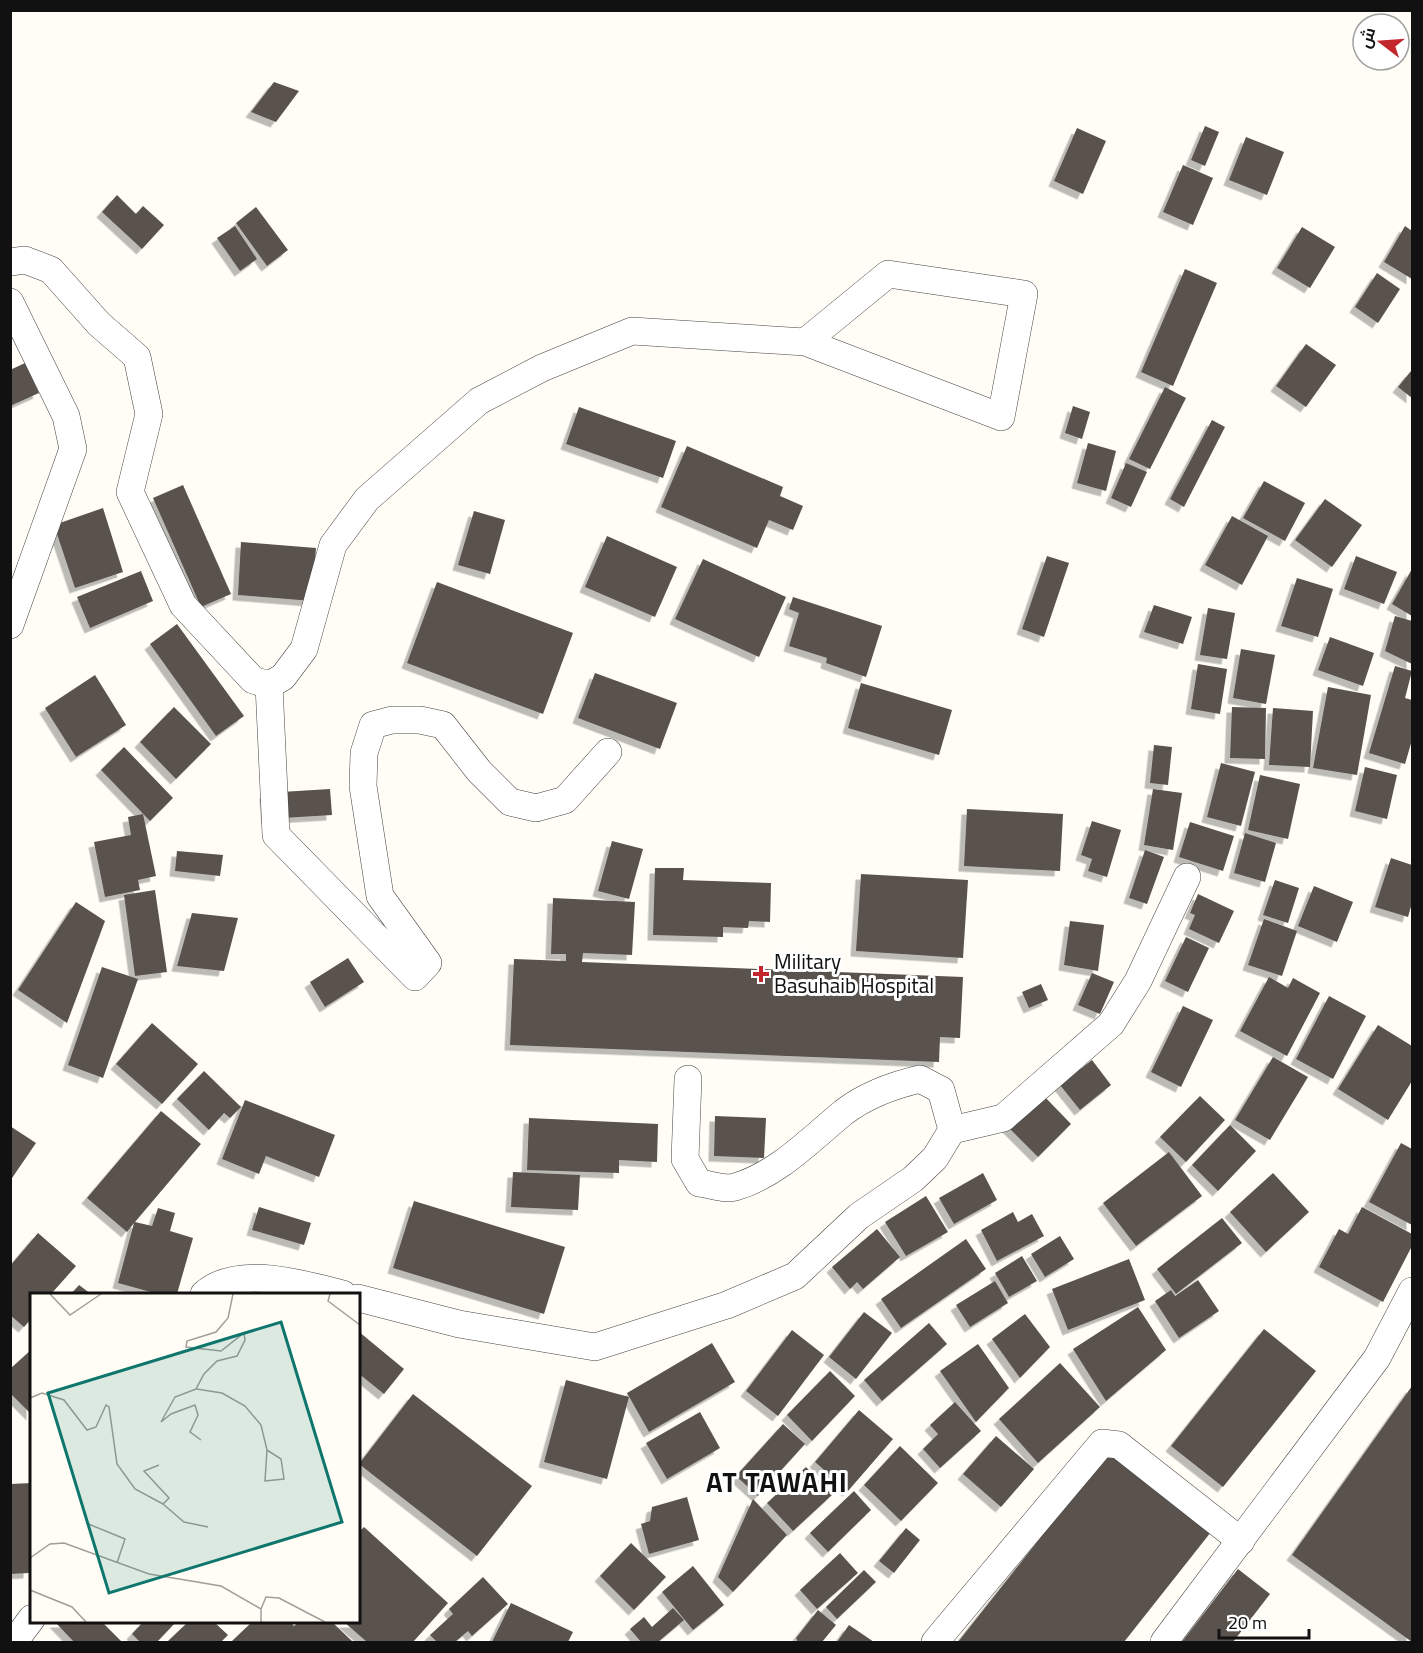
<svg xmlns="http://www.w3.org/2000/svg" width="1423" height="1653" font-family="Georgia,Cairo,serif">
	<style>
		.building { fill: #5a524d; filter: url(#shadow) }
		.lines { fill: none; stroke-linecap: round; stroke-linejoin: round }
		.minor-casing { stroke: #444; stroke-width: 28 }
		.minor { stroke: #fff; stroke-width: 27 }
		.poi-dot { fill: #c4262e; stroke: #fff; stroke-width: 2 }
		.labels { text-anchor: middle; stroke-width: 6; stroke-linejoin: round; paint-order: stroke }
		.poi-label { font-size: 21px; fill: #111; stroke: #fff; text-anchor: start }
		.district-label { font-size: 27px; font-weight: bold; letter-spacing: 1.5px; fill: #111; stroke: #fff }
		.inset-road { fill: none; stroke: #a09f9a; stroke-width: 1.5 }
		.view { fill: #0f766e; fill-opacity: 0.15; stroke: #0f766e; stroke-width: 3 }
		.inset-edge { fill: none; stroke: #111; stroke-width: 3 }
	</style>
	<defs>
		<filter id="shadow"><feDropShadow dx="-5.5" dy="5.5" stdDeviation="0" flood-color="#0004"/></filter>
	</defs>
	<rect width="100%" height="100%" fill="#fffdf5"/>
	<!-- building -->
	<g class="building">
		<polygon points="274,82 299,91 276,122 251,112"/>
		<polygon points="1205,126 1219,132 1205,166 1191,160"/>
		<polygon points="1077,128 1106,141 1083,194 1054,181"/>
		<polygon points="1246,137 1284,152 1267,195 1229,180"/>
		<polygon points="1183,165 1213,178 1193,225 1163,212"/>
		<polygon points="117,195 136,214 143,206 164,225 142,249 102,212"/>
		<polygon points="256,207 288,250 267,266 236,223"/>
		<polygon points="235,226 257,259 240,271 217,238"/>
		<polygon points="1405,226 1412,231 1412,279 1384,262"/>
		<polygon points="1302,227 1335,247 1310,288 1277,268"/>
		<polygon points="1185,269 1217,283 1173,386 1141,372"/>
		<polygon points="1377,273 1400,289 1378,323 1355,307"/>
		<polygon points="1306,344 1336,365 1306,407 1276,386"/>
		<polygon points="25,363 39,393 10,406 10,370"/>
		<polygon points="1411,371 1412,373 1412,398 1398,387"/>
		<polygon points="1165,387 1186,398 1150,469 1129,459"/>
		<polygon points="1073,406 1090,412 1082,439 1065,433"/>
		<polygon points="579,407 676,441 663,478 566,444"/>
		<polygon points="1212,420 1225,427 1184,507 1170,499"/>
		<polygon points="1088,443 1116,451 1106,491 1077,483"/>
		<polygon points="687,446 783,487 780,496 803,506 793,530 769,520 757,548 661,507"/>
		<polygon points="1126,463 1147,472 1131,507 1111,498"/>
		<polygon points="1264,481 1305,503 1285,541 1243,518"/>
		<polygon points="183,485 231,594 201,607 153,498"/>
		<polygon points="1325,499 1362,525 1332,567 1295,540"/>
		<polygon points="103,508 123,572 75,588 54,525"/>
		<polygon points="474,511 505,520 490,574 458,565"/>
		<polygon points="1232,516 1268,536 1242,585 1205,565"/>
		<polygon points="607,536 677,567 655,617 585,587"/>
		<polygon points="241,542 316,548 312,601 238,595"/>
		<polygon points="1047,556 1069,563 1044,637 1022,629"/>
		<polygon points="1356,556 1397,572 1384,604 1344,589"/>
		<polygon points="703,559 786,597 759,657 675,619"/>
		<polygon points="1412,569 1412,616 1392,604"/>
		<polygon points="141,571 153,601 90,628 77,597"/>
		<polygon points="1297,578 1333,589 1318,637 1281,626"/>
		<polygon points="437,582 573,633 543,714 407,663"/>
		<polygon points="793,597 882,626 866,677 826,663 827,658 789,646 799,613 789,609"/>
		<polygon points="1154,605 1192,617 1183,644 1144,632"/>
		<polygon points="1208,608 1235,613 1227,659 1200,655"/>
		<polygon points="1395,616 1412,621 1412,664 1385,651"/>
		<polygon points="177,624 244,716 216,736 150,644"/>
		<polygon points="1330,637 1374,653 1363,686 1318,670"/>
		<polygon points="1241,649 1275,655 1266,704 1233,698"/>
		<polygon points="1198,664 1227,669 1220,714 1191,709"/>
		<polygon points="1395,666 1412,671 1405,698 1412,700 1412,740 1405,764 1369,753"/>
		<polygon points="595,673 677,703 660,749 578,718"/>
		<polygon points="95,675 126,725 76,757 45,708"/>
		<polygon points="861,683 952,710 939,755 848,728"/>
		<polygon points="1328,687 1371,695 1357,775 1313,768"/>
		<polygon points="174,707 211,744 176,779 140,742"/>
		<polygon points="1232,707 1266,708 1265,759 1230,758"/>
		<polygon points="1273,708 1313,711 1310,767 1269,765"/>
		<polygon points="1154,745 1172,747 1168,785 1150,783"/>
		<polygon points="124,747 173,798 150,821 101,770"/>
		<polygon points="1221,763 1255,772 1241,826 1207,817"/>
		<polygon points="1365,767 1397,775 1387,819 1355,811"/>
		<polygon points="1260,775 1300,784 1288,839 1248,830"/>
		<polygon points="330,789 332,815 267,819 265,793"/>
		<polygon points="1153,789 1182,793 1173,850 1144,845"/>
		<polygon points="967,809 1063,814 1060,871 964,866"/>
		<polygon points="143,814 156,876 138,880 140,890 105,897 94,842 131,835 128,817"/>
		<polygon points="1092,821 1121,830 1107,877 1088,871 1092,859 1081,855"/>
		<polygon points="1190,822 1234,836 1223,871 1179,857"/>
		<polygon points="1245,833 1276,843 1265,882 1234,873"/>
		<polygon points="612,841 643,849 629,899 598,891"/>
		<polygon points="1145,850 1164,857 1147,904 1129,898"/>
		<polygon points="177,851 223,855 220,876 175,871"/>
		<polygon points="1391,858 1412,865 1412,903 1408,917 1375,907"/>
		<polygon points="655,868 684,868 683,880 771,883 770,922 749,921 748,928 723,927 723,937 653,935"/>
		<polygon points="861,874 968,880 963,958 856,951"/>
		<polygon points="1275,880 1299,888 1288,923 1263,915"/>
		<polygon points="1314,886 1353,902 1337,942 1298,926"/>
		<polygon points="155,890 167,972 135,976 124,895"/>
		<polygon points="1198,894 1234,911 1219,943 1189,929 1195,915 1190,913"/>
		<polygon points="553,898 635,902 632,955 583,953 582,962 963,977 960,1038 940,1037 939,1062 510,1045 514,959 566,961 566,954 551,954"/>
		<polygon points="76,902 105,921 67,1023 18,990"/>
		<polygon points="192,913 238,918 224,971 177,966"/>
		<polygon points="1264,919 1297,931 1282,976 1248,965"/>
		<polygon points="1070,921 1104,925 1098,971 1064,965"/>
		<polygon points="1186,937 1209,948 1188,992 1165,981"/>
		<polygon points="348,958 364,982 325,1007 310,982"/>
		<polygon points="102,967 138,979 103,1078 68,1065"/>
		<polygon points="1092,973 1114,982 1100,1014 1078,1005"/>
		<polygon points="1269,977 1288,988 1293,978 1320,993 1287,1056 1240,1031"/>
		<polygon points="1041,984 1048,1000 1029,1008 1022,992"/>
		<polygon points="1329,996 1366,1016 1333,1079 1296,1059"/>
		<polygon points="1183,1006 1213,1020 1181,1087 1151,1072"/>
		<polygon points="152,1023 198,1064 162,1104 116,1064"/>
		<polygon points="1378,1025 1412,1046 1412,1081 1388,1120 1338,1089"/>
		<polygon points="1273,1057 1308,1077 1270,1140 1235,1120"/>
		<polygon points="1092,1060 1111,1085 1080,1110 1060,1085"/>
		<polygon points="204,1071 241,1107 230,1118 224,1113 209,1130 177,1099"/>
		<polygon points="1041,1093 1071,1124 1038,1157 1007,1126"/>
		<polygon points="1200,1096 1225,1120 1186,1162 1160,1137"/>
		<polygon points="245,1100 335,1135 319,1177 266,1156 259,1174 222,1159"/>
		<polygon points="161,1111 201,1144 135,1222 152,1226 158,1208 175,1213 170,1231 193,1238 177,1294 158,1294 118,1283 134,1223 127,1232 87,1198"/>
		<polygon points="715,1116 766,1118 764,1158 714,1156"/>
		<polygon points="529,1118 658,1124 657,1162 619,1160 619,1173 527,1170"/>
		<polygon points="1230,1125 1256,1151 1218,1191 1192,1165"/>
		<polygon points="10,1126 36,1143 10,1181"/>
		<polygon points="1401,1143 1412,1149 1412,1225 1369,1202"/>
		<polygon points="1169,1152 1202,1196 1136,1246 1103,1203"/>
		<polygon points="513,1172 580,1175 578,1210 511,1207"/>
		<polygon points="983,1173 997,1200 954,1224 939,1198"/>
		<polygon points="1273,1173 1309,1212 1266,1252 1230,1212"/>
		<polygon points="926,1196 948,1232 906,1256 885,1222"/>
		<polygon points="414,1201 565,1247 544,1314 393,1268"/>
		<polygon points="259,1207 311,1223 304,1245 252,1230"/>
		<polygon points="1362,1207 1412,1234 1412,1246 1383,1302 1319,1267 1339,1229 1348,1234"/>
		<polygon points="1013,1212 1018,1222 1032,1214 1044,1236 997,1261 981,1230"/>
		<polygon points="1222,1218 1242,1243 1176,1294 1157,1269"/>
		<polygon points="877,1229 900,1257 863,1289 857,1282 850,1289 832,1267"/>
		<polygon points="38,1233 76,1266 51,1294 32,1294 32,1318 24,1327 10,1315 10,1266"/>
		<polygon points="1060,1236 1074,1259 1045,1277 1031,1254"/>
		<polygon points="966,1239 986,1269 901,1328 881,1299"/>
		<polygon points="1022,1256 1037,1281 1009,1297 995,1273"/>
		<polygon points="1129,1259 1145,1300 1068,1330 1052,1289"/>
		<polygon points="1198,1280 1219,1311 1179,1338 1155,1301 1171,1290 1175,1296"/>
		<polygon points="995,1281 1008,1303 970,1327 956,1305"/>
		<polygon points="79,1285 91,1294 71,1294"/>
		<polygon points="1138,1307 1166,1350 1106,1401 1073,1349"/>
		<polygon points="864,1312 892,1333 856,1379 829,1357"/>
		<polygon points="1025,1314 1050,1347 1020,1378 992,1339"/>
		<polygon points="929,1323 947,1344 882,1401 864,1380"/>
		<polygon points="1264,1329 1316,1371 1223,1487 1171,1446"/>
		<polygon points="792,1330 824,1355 778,1416 746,1391"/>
		<polygon points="358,1331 404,1369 384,1394 358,1373"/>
		<polygon points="712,1343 735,1382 649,1432 627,1393"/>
		<polygon points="978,1344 1009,1388 976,1422 940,1371"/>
		<polygon points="32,1349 32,1415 10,1393 10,1369"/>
		<polygon points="1060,1363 1100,1407 1038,1463 999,1419"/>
		<polygon points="830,1371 855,1396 812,1441 787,1415"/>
		<polygon points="566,1380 629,1397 607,1479 544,1462"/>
		<polygon points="1412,1386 1412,1642 1292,1555"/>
		<polygon points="413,1394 532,1486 477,1556 359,1464"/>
		<polygon points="955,1402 981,1431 940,1468 923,1449 938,1434 930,1425"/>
		<polygon points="859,1410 893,1439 848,1491 815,1462"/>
		<polygon points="700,1412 720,1448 667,1479 646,1443"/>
		<polygon points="783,1424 805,1444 758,1496 736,1476"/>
		<polygon points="996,1436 1034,1469 1001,1507 963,1474"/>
		<polygon points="900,1446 938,1483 901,1521 864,1485"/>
		<polygon points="1109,1451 1211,1532 1124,1642 958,1642"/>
		<polygon points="806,1467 832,1495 793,1531 767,1503"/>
		<polygon points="32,1483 29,1573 10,1574 10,1484"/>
		<polygon points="854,1491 871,1510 828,1552 810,1533"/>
		<polygon points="687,1497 699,1540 649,1554 641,1524 650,1521 652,1507"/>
		<polygon points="753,1499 787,1535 733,1592 718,1577"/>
		<polygon points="364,1527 448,1603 413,1642 367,1642 344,1622 358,1622 358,1533"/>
		<polygon points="906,1528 920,1540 894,1573 879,1561"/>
		<polygon points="631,1543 666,1577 634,1610 600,1576"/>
		<polygon points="840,1553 858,1573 817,1609 800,1590"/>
		<polygon points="693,1566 724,1605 693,1630 662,1592"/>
		<polygon points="1238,1569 1270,1594 1233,1642 1182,1642"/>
		<polygon points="864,1570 876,1582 837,1619 826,1607"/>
		<polygon points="483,1577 508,1604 472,1636 468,1631 455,1642 437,1642 430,1635 453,1614 449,1609"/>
		<polygon points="511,1603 573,1632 568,1642 492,1642"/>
		<polygon points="673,1608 684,1620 658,1642 641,1642 630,1629 644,1617 652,1627"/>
		<polygon points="818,1610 836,1625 822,1642 798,1642 796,1638"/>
		<polygon points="55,1622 102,1622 122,1642 74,1642"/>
		<polygon points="143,1622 176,1622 157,1642 140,1642 132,1634"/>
		<polygon points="188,1622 214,1622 228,1635 221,1642 167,1642"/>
		<polygon points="252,1622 290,1622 294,1626 299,1622 332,1622 353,1642 231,1642"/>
		<polygon points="849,1625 874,1642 837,1642"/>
	</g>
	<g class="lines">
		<defs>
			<g id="minor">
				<polyline points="10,262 25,260 51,270 99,324 137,357 149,414 130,492 183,605 253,680 269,685 283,677 304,649 333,545 367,499 479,401 542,368 632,331 805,342 1001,417 1024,294 888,274 805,342"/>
				<polyline points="10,302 66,416 73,449 10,625"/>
				<polyline points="269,685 276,835 415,977 428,963 380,896 363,786 364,753 373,725 392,720 420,720 443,725 479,771 510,802 536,808 565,800 608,752"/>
				<polyline points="952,1130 1003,1118 1111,1024 1138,981 1187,877"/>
				<path d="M204,1294C238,1264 303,1284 343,1294"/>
				<path d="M358,1298L459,1324L595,1347L727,1305L795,1276L859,1216L913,1179L935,1158L952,1130L941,1090L920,1079C894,1085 865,1096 844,1112C811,1139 777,1175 735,1187C725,1190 709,1184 699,1183L685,1159L688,1079"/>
				<polyline points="14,1642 32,1618"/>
				<polyline points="935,1642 1102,1443 1119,1445 1241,1541"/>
				<polyline points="1164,1642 1377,1358 1412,1291"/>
			</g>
		</defs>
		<!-- minor casing -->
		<use href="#minor" class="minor-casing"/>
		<!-- minor -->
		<use href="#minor" class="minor"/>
	</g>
	<!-- markers -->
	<path class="poi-dot" d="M758 965h6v6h6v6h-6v6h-6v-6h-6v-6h6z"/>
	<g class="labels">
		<!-- poi labels -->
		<g class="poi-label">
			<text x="774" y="969">Military<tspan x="774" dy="24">Basuhaib Hospital</tspan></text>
		</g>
		<!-- district labels -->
		<g class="district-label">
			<text x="777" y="1492">AT TAWAHI</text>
		</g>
	</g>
	<!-- overview -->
	<g transform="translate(30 1293)">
		<rect width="330" height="330" fill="#fffdf5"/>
		<path class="inset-road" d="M20,1L40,22L71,1M203,1L198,25L186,39L157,48L156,54L191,58L214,40L215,47L207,63L187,68L174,81L166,96L192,100L215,113L231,132L237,157L235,188L254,186L251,166L237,157M300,1L298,8L330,32M166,96L145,104L131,129L141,121L165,112L168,122L160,139L171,147M0,105L12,100L34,107L57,137L66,134L76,112L79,114L87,171L105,196L133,211L139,205L114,178L129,172M133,211L154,229L178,234M56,230L95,246L87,270M0,265L20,251L34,250L119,281L191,293L231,316V329M0,297L42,314L56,329M231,316L236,304L249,305L295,329"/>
		<path class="view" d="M251,29L312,229L79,300L18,100Z"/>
		<rect width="330" height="330" class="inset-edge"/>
	</g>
	<!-- border -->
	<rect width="1423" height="1653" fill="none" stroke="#111111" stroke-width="24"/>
	<!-- north arrow -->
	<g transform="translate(1381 42) rotate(287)"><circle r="28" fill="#ffffff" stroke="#a0a0a0" stroke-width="1.5"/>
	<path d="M0-4.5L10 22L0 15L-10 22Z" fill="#c4262e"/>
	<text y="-9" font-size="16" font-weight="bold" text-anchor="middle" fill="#111111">ش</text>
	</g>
	<!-- scale -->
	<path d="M1219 1629v9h90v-9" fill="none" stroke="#111111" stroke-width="3"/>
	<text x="1228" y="1629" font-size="18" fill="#111111" stroke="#ffffff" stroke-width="4.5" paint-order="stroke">20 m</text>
</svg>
